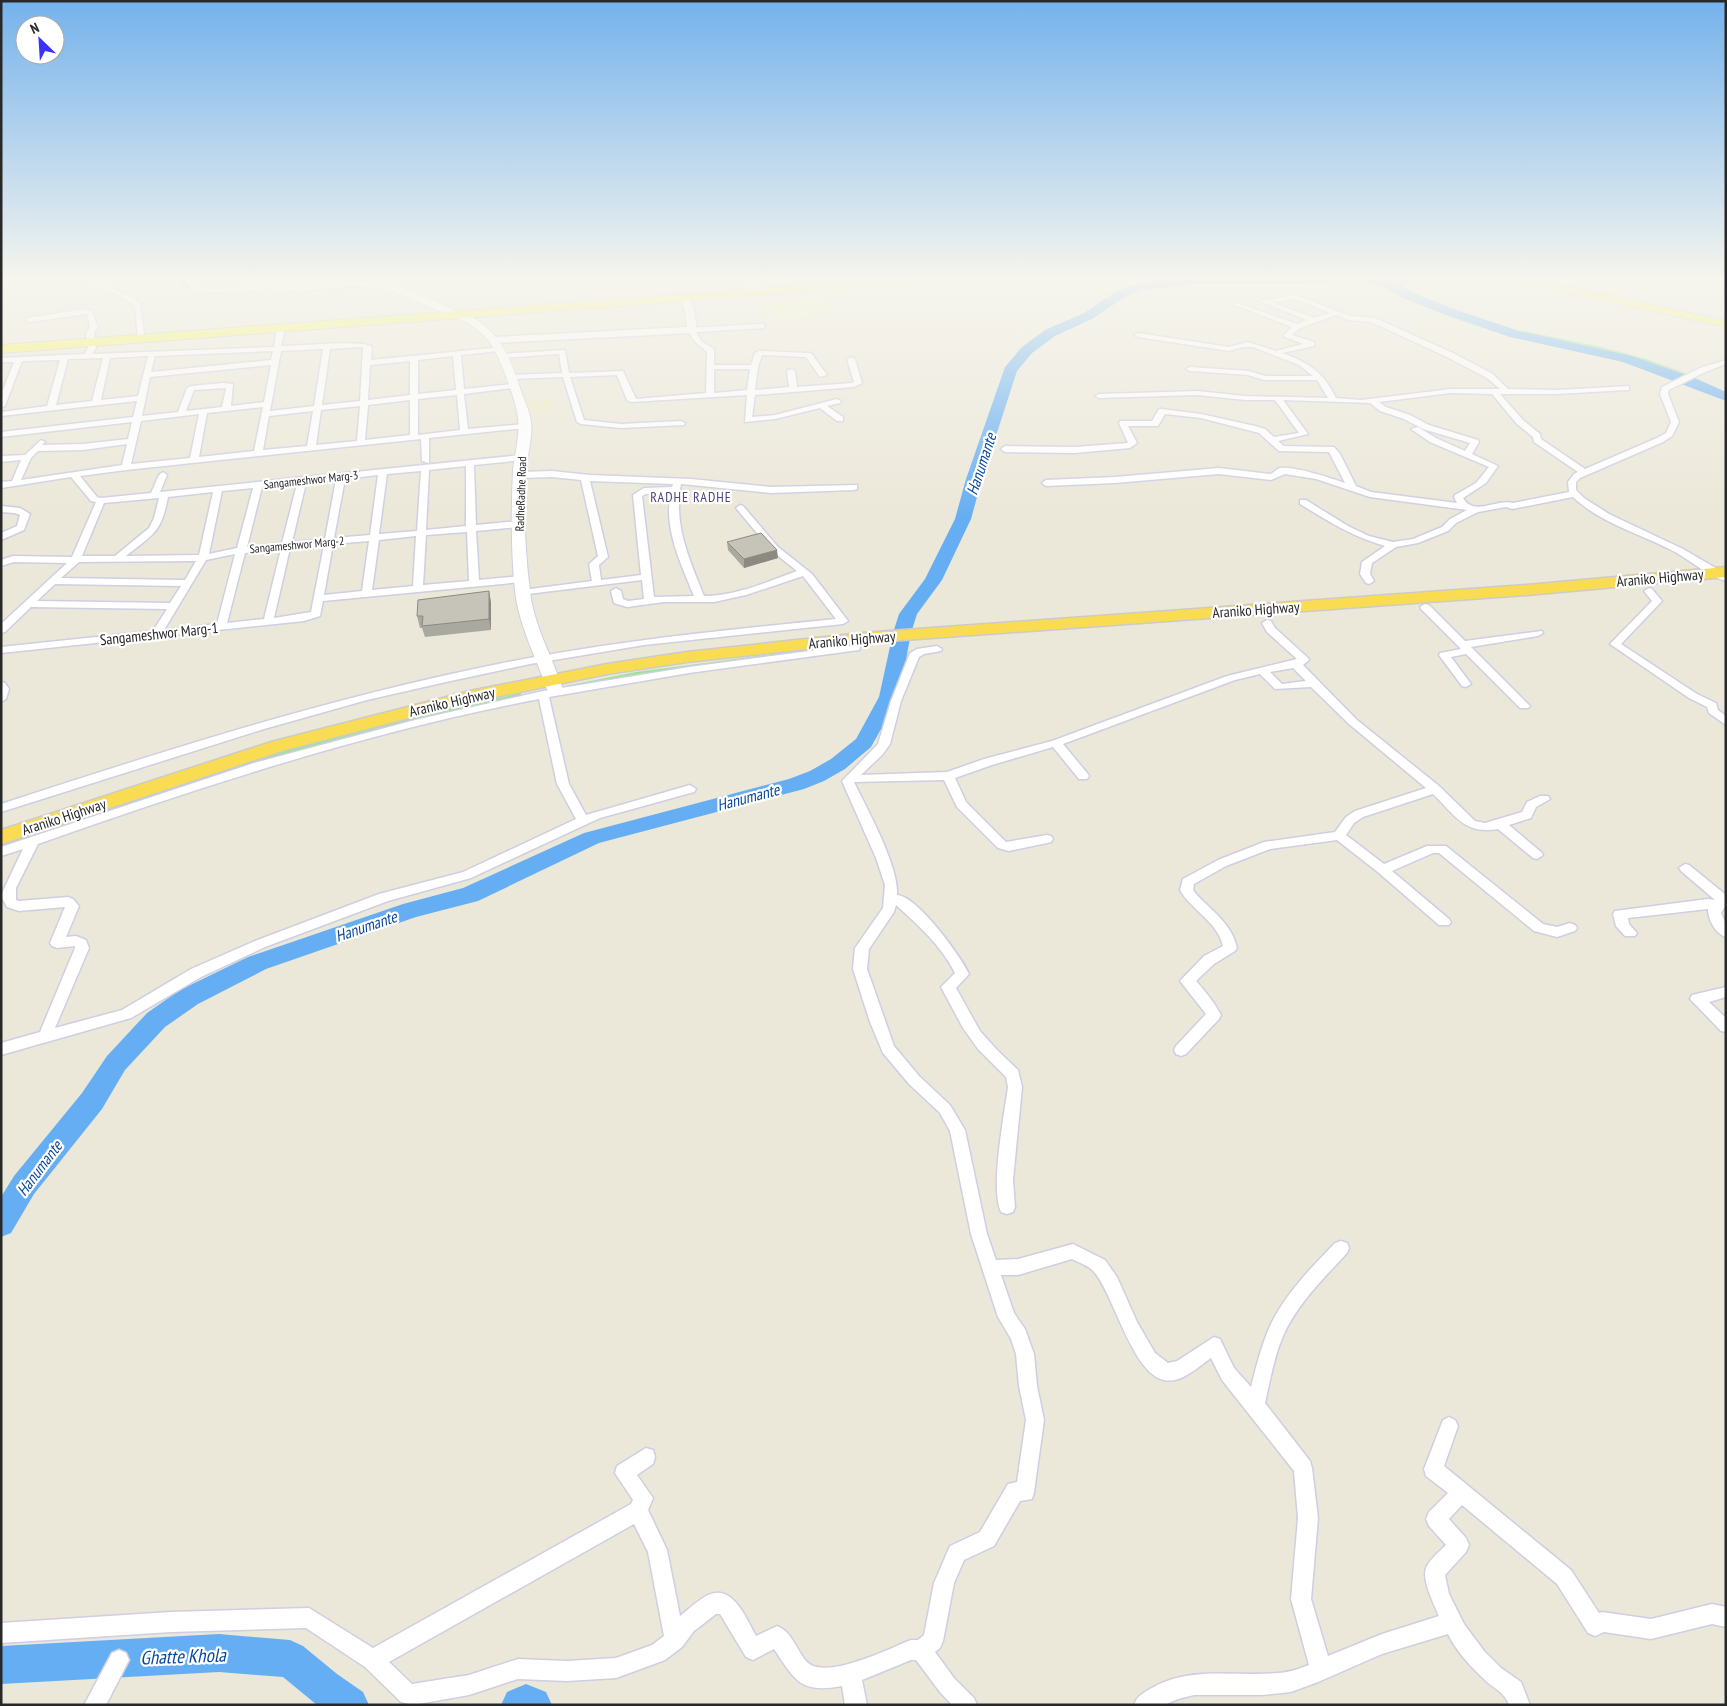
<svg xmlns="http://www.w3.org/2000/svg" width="1727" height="1706" font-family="'PT Sans Narrow',sans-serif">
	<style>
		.education { fill: #eeeac7 }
		.green { fill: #9be592 }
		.sand { fill: #eff3b9 }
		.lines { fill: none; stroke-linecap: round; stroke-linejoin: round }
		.stream { stroke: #66aef3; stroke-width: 2.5 }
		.canal { fill: #66aef3; fill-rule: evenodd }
		.river { fill: #66aef3; fill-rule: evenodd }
		.minor-casing { stroke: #cfcee2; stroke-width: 3 }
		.tertiary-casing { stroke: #cfcee2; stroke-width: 3 }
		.secondary-casing { stroke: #cfcee2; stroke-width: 2 }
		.primary-casing { stroke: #cbcbcb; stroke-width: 2 }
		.trunk-casing { stroke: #cbcbcb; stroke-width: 3 }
		.minor { fill: #fff; fill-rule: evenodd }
		.tertiary { fill: #fff; fill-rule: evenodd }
		.secondary { fill: #fff; fill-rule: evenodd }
		.primary { fill: #f6f553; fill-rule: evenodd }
		.trunk { fill: #fadc52; fill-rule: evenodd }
		.wall { fill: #aaa99f }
		.shaded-wall { fill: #8b8982 }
		.building { fill: #c6c4b9; stroke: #8b8982 }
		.labels { text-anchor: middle; stroke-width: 4.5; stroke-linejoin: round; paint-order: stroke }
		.far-street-label { font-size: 12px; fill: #282828; stroke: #fff }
		.far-neighbourhood-label { font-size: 14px; letter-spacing: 1px; fill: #49477a; stroke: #fff }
		.street-label { font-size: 15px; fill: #282828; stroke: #fff }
		.water-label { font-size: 16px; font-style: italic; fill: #07479d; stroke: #fff }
		.near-water-label { font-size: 19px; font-style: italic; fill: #07479d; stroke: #fff }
	</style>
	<rect width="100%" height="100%" fill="#ebe8d9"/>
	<!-- education -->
	<polygon class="education" points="553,398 555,406 552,411 537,414 527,409 524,401"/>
	<!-- green -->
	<g class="green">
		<polygon points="1168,276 1369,276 1393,282 1408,276 1427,276 1405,284 1404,288 1452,309 1509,328 1602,347 1646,359 1691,375 1677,381 1616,359 1485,328 1464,321 1389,288 1375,284 1230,281 1167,285 1159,277"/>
		<polygon points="849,646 852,647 736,660 565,686 636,672 765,655"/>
		<polygon points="521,693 521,696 372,730 274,757 1,848 1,845 273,754 371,727"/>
	</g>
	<!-- sand -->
	<polygon class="sand" points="818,297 833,310 797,318 793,315 776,319 770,313 765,314 760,311 761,310 758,307 763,304"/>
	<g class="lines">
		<!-- stream -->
		<g class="stream">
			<polyline points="175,276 189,288 207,291"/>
			<polyline points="1392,286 1416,276"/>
			<polyline points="309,290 364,286"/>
		</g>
		<!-- canal -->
		<polygon class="canal" points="1204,276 1212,276 1213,280 1206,282"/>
		<!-- river -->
		<g class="river">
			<polygon points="1192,276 1369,276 1396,283 1411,292 1451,308 1519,331 1632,356 1697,379 1726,392 1726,401 1623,362 1510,337 1443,314 1403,298 1388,289 1348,277 1343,280 1301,284 1192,284 1142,290 1125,297 1092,319 1055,336 1032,353 1017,371 982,479 971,519 942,580 917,614 911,633 899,697 871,747 845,769 824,781 804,789 599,843 478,901 416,917 266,969 198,1004 165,1027 125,1070 102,1109 34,1194 11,1233 1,1237 1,1197 14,1176 82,1093 107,1056 147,1013 180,990 248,957 403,904 463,888 584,833 789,779 810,771 831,759 856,739 879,697 893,633 899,614 925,579 955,519 966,479 1005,367 1022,347 1045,330 1084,313 1117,291 1140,283"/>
			<polygon points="219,1634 290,1640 303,1646 337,1674 363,1692 369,1705 317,1705 283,1677 219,1672 1,1684 1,1646"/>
			<polygon points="526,1684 546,1692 552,1705 501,1705 507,1692"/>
		</g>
		<defs>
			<g id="minor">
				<path d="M84,276H92L106,286L133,298L140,304L145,341L138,339L135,306C120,293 99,289 84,276Z"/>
				<polygon points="186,276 192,276 196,286 214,289 272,285 300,287 348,282 380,282 383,284 380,286 348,286 300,291 272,289 214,293 191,289"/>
				<polygon points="875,276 883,276 880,279 881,285 876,284 873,279"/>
				<polygon points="1565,276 1572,276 1561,290 1557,290 1556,289"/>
				<path d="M1296,295L1350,316L1375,318L1453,353L1493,374L1508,389L1557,390L1629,386V390H1626L1557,394H1500L1523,420L1540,434L1541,439L1585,469L1657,438L1666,433L1671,422L1660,394L1662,387L1700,368L1726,360V364L1705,372L1669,390L1668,394L1679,422L1672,436L1663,442L1580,478L1576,482V490L1584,498L1609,514L1683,549L1726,574V581C1707,576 1692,561 1675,552C1642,534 1601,524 1573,497L1512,509L1506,507L1478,512L1456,523L1448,531L1418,543L1396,547L1372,563L1370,574L1374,581L1369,584L1366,583L1360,574L1362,562L1385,546C1353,537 1328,521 1300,504V500H1306L1348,526L1369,536L1393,542L1413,539L1442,527L1450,519L1467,510L1370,497L1316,479L1285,474L1271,480L1219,474L1115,483L1046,486L1042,483L1046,480L1115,477L1219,468L1270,474C1274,473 1276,469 1280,468C1295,466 1330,478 1345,483L1329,452L1279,451L1259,433L1201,418L1165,414L1158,426H1128L1137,443L1130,448L1075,453L1005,452L1001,449L1005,446L1075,447L1128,443L1119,423L1120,421H1152L1159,409H1162L1201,414L1255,426L1265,429L1274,437L1299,433L1275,400H1245L1197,395L1099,398L1095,396L1099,394L1197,391L1245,396L1328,398L1317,380H1264L1248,375L1190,371L1186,369L1190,367L1249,371L1265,376H1313L1299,365L1253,347H1244L1229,351L1138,337L1134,335L1138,333L1229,347L1248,342L1276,351L1303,344L1283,336L1292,327L1232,304L1237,303L1297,324L1307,320L1259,301ZM1295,299L1330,313L1314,318L1271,302ZM1336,315L1349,320L1371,322L1447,357L1487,378L1500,389H1451L1361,400L1336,398C1323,371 1309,363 1282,353L1314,346V342L1292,335L1300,328ZM1451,393L1492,394L1517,424L1533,437L1534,442L1578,472L1574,474L1568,482L1569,492L1513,503C1497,498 1474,517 1463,498L1486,483L1498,466L1472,454L1479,442L1478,440L1429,425L1410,415L1386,407L1379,402ZM1283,400L1370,403L1380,411L1404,419L1423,429L1470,443L1465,451L1436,438L1418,427L1411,429L1430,442L1489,467L1476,483L1455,495L1454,497L1457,503L1371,492L1356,486L1340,454L1334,447L1284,446L1278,441L1308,434Z"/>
				<path d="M83,309L92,311L98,328L94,332L96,348L92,354L274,347L277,328L281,326L285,328L281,346C298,346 362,339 372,347L371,360L502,347V351H499L461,355L464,389L513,384L517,386L513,388L464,394L468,429L525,424L529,426L525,428L429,438V463L422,461L421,439L126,470L80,476L97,497L101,498L151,493L159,475L163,472L167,475L160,492L521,455L524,456V460L474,465L476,525L518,521L523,524L518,527L476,531L479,580L522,576L527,579L522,582L323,601L320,616L304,621L1,653V647L153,631L167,609L31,607L5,632L1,633V624L67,563L14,562L1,566V560L13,556L72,557L96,502L91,501L71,477L1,488V482L12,481L21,460L1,462V456L25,455L41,440L45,442L42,445L83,444L128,439L132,422L1,437V432L133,417L137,401L1,416V412L47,406L60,360L22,361L5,406L1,408V395L14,362H1V358L85,354L88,348L86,332L90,328L87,314L30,322L26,320L27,318ZM363,347L360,401L322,405L330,349ZM323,349L314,406L270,411L281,351ZM273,351L271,360L151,372L155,356ZM148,356L138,396L101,400L110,358ZM453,356L456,390L418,394V360ZM103,358L92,401L56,405L68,359ZM410,361V395L368,400L370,365ZM271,365L264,402L231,406L233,384L223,383L191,386L187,388L178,412L142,416L150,377ZM226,388L222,407L186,411L194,390ZM457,395L460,430L418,435V399ZM410,400V435L365,440L368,405ZM360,406L357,441L316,445L321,410ZM263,407L254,451L199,457L207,413ZM313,411L307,446L263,450L269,416ZM199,414L190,458L131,464L141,421ZM127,444L122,465L21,480L31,458L38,451L83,450ZM466,466V526L426,530L429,470ZM421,471L417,531L379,534L387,474ZM378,475L370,535L334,538L345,479ZM336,480L325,539L292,542L306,483ZM297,484L282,543L247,547L262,487ZM253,488L237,548L209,554L222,491ZM213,492L199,555L126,556C153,534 161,534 168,497ZM159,498L154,518L149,528L115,556H82L104,503ZM467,532L469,581L423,585L426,535ZM416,536L413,586L372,590L379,540ZM369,541L362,591L324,595L333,544ZM324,545L311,612L274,618L290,548ZM281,549L264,619L227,623L245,553ZM235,554L217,624L164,630L206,560ZM196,561L185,580L61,578L79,562ZM55,584L181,586L170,603L37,601Z"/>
				<path d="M761,324H764V328L696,332L701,341L714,349V365H751L755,353L759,351L808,353H811L827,375L820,377L806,357L762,355L758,367L755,390L789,387L787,371L791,369L795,371L797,387L852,383L854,382L847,359L851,357L855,359L862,383L854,387L755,395L752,417L775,415L837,399L841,401L840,403L827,406L843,417V421H837L820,408L775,419L745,422L747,395L631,402L627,400L617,375L570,377L584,420L621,424L681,421L685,423L684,425L621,428L581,424L577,422L563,377L510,379L506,377L510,375L562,373L559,354L502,358L498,356L502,354L565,350L569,373L623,371L636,399L706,393L707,352C700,345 689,340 689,328ZM714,369H750L747,390L714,393Z"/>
				<path d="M552,471L590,475L691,479L771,487L857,485V489L854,490L771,493L681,484C673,524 689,559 704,596C736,596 767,582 797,571L772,551L736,508L740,505L743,506L778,547L812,574L848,621L843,624L644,645L530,664L446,682L367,700L264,729L1,812V804C167,750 332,697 503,663C613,641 724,630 836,619L803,576L746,595L714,602H664L627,607L614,603L611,591L616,588L621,591L623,599L628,601L644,599L642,580L520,595V591L523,590L592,581L589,564L598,556L581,480L552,477L521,478L517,475L521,472ZM590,481L673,484L672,487L644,488L633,495L641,575L601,580L599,565L608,557ZM671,493C663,528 681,564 694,596L654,597L642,496L646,494Z"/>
				<polygon points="1,506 20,508 30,514 24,530 1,540 1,533 17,526 20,515 15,513 1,512"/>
				<polygon points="1649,588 1652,589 1662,601 1621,644 1697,694 1716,703 1718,710 1726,716 1726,725 1709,713 1707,707 1689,698 1610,644 1652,601 1644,591"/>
				<polygon points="1425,604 1429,605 1465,641 1542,631 1543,633 1538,636 1471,647 1530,706 1528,708 1520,708 1466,654 1451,657 1471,684 1466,687 1462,686 1439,655 1440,653 1461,649 1421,609 1420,607"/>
				<path d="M1267,620L1271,621L1275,628L1308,658L1309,660L1303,665L1357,720L1439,786L1475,821L1485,823L1522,812L1527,802L1540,796H1548L1550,799L1536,807L1531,818L1509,825L1541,852L1543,855L1537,859L1533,858L1498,829C1464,835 1455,815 1433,794L1363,817L1354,823L1346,835L1384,864L1427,846H1446L1543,924L1557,927L1570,923L1575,925L1577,928L1575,931L1557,937L1534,931L1439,853H1433L1392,871L1449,919L1451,922L1449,925H1439L1379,873L1337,840L1270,849L1226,866L1194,884L1193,890L1196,894C1212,911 1232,924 1237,948L1235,951L1214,964L1196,981C1206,992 1214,1002 1221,1015L1219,1019L1186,1054L1181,1056L1176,1054L1174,1050L1176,1046L1206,1014L1180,981L1204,956L1223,946C1218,922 1191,910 1180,890L1183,879L1218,860L1264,842L1335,832L1346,817L1355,811L1426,788L1349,724L1311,687L1275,689L1260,674L1235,680L1063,744L1087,773L1089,776L1087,779H1079L1053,747L992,765L955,778L966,802L1006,842L1047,835L1051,836L1053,839L1051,842L1047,843L1009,851L998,848L957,807L944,780L854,782C867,809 899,866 897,895C917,896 960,955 969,974L956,988L980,1031L997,1050L1018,1070L1022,1087L1013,1180L1015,1207L1013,1212L1007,1214L1001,1212C990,1188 1004,1116 1008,1087L1006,1077L978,1049L963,1028L941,987L955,973C941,945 918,925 896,905L894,912L869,949L867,969L894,1046L919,1076L950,1105L965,1130L987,1234L996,1260L1018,1259L1073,1244L1105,1260L1117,1277L1137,1322L1155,1353L1168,1363L1177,1361L1214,1337L1220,1339L1234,1368L1251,1387C1257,1363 1263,1339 1274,1318C1290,1289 1313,1266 1335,1243L1341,1241L1347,1243L1349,1248L1347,1253C1324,1278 1297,1304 1283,1336C1274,1357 1270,1381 1265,1403L1310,1461L1312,1468L1318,1518L1311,1599L1328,1656L1382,1634L1439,1616C1434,1604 1420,1577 1427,1566C1431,1558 1440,1551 1446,1545L1429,1526L1426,1519L1429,1512L1448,1493L1426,1476L1424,1469L1443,1420L1449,1417L1455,1420L1458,1426L1444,1466L1571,1570L1599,1613L1602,1612L1651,1619L1712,1604L1726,1607V1627L1712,1624L1651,1639L1604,1632L1595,1636L1588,1633L1557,1584L1462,1505L1449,1519L1466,1538L1469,1545L1466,1552L1445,1575L1449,1594L1464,1624L1484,1651L1501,1668L1521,1682L1530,1705H1509C1505,1692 1494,1689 1485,1680C1471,1667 1456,1651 1448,1634L1382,1654L1318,1682L1291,1692L1262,1695H1194L1178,1699L1164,1705H1134C1137,1696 1142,1694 1150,1689C1189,1665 1236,1677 1279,1673C1290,1672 1299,1669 1309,1665L1291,1599L1298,1518L1294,1471L1222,1380L1211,1358C1198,1367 1181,1384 1164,1380C1133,1374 1114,1296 1095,1273C1090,1266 1079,1263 1072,1259L1018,1275H1001L1014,1313L1025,1329L1034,1354L1037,1386L1044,1420L1034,1492L1032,1499L1020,1501L994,1546L964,1560L954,1583L943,1641L940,1648L935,1652L954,1678L974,1698L977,1705H952L940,1692L916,1660H911L862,1680L867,1705H845L842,1686C800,1694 795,1680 774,1649L753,1660L746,1657L720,1614H716L694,1631L682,1647L665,1660L616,1678L567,1681L518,1679L469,1695L413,1705L401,1702L365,1667L306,1628L171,1632L1,1643V1623L171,1612L309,1608L373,1648L631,1504L633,1500L615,1473L617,1466L646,1448L653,1450L655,1457L653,1464L637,1475L653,1498L648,1510L667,1550L680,1616C689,1609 698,1600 708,1595C733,1583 747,1620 756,1636L777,1626C792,1632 796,1649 806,1661C824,1682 890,1648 911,1640H918L924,1635L934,1583L950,1546L980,1532L1008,1484L1017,1482L1026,1420L1019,1386L1016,1354L1011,1339L998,1317L971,1234L950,1131L940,1113L909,1084L883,1053L870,1022L853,969L855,948L883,908L885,885L876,858L842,781L878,744L891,701L910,653L917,649L937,646L942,649L941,651L924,654L919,657L901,701L890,744L883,754L861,775L947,772L984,759L1052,741L1227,676L1297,659L1267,632L1262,623ZM1293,668L1306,681L1282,684L1270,672ZM634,1524L648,1552L664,1636L652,1645L616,1658L567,1661L518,1659L469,1675L412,1684L389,1662Z"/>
				<path d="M855,645L859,646L860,648L859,650L689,673L549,697L569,784L586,815L690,785L696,789L694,792L600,818L471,878L388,901L265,947L201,977L131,1018L1,1055V1043L40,1032L75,948V946L57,948L52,946L50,943L65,907L19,911L7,907L2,898V893L23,849L1,856V847L254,763L415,720L543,691L689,667ZM539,699L557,784L576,819L463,872L379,894L255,941L191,969L122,1010L55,1028L89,948L86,940L76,936L66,937L79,906L73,899L68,897L19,901L16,900V888L38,844C202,786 368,732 539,699Z"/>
				<polygon points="1,682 5,683 9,689 6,699 1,702"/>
				<path d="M1685,864L1689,865L1726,895V905L1721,913L1726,924V937C1714,933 1708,918 1708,909L1628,918L1629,924L1637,933L1635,936H1625L1616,926L1613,914L1615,911L1708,899L1715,900L1681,871L1679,868Z"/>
				<polygon points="1726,987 1726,997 1709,1002 1726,1018 1726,1032 1721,1031 1690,999 1692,995"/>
				<polygon points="119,1650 126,1653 129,1660 106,1705 84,1705 112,1653"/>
			</g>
			<path id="tertiary" d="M685,295C695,300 695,320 697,330L692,333L494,343L489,340L494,337L687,327L685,312L681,298Z"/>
			<g id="secondary">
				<path d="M363,276H376L475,319C503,337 511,360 521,391C524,399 528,408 530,416C534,434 528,451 526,469C523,510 525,551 530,591C534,627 553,658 564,692L562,695H550L548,692C537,659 519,627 515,591C511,551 511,510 513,470C515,452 520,436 518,418C516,400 499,353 488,340C482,333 475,328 468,323L378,285Z"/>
				<path d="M745,276H755L754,284L759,293L758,295H750C746,288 744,284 745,276Z"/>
			</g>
			<g id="primary">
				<polygon points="929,276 982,276 977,279 1,353 1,345"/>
				<polygon points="1498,276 1520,276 1726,321 1726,327 1503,279"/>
			</g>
			<polygon id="trunk" points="1726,567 1726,577 1527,595 862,643 687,662 607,674 471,702 285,750 1,844 1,830 271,742 470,691 607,664 687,652 862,633 1527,585"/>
		</defs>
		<!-- minor casing -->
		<use href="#minor" class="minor-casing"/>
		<!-- tertiary casing -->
		<use href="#tertiary" class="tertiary-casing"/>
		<!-- secondary casing -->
		<use href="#secondary" class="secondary-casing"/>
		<!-- primary casing -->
		<use href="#primary" class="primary-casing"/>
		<!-- trunk casing -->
		<use href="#trunk" class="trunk-casing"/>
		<!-- minor -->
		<use href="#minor" class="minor"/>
		<!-- tertiary -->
		<use href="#tertiary" class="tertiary"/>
		<!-- secondary -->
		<use href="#secondary" class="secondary"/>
		<!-- primary -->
		<use href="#primary" class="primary"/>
		<!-- trunk -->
		<use href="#trunk" class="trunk"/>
	</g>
	<!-- wall -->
	<g class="wall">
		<polygon points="727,542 778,558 744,568 728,550"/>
		<polygon points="489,591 491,603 491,630 425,637 422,628 420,628 417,616"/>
	</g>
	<!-- shaded-wall -->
	<g class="shaded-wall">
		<polygon points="777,550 778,558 744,568 744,559"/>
		<polygon points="489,591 491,603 491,630 489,619"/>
	</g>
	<!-- building -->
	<g class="building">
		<polygon points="761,533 777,550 744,559 727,542"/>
		<polygon points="489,591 489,619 422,626 423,616 417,616 418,600"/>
	</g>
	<!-- sky -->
	<linearGradient id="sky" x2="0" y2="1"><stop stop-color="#74b2ec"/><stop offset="0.54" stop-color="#f6f5ee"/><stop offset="1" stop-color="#f6f5ee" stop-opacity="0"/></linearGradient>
	<rect width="1727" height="515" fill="url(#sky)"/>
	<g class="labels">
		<!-- far-street labels -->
		<g class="far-street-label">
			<text transform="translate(311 480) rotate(-6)" y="4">Sangameshwor Marg-3</text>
			<text transform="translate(521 494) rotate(-88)" y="4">RadheRadhe Road</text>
			<text transform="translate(297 545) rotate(-5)" y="4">Sangameshwor Marg-2</text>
		</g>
		<!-- far-neighbourhood labels -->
		<g class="far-neighbourhood-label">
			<text x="691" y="502">RADHE RADHE</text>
		</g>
		<!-- street labels -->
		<g class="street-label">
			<text transform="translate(1660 578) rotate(-5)" y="5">Araniko Highway</text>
			<text transform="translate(1256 610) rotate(-4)" y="5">Araniko Highway</text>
			<text transform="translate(159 634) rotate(-6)" y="5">Sangameshwor Marg-1</text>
			<text transform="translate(852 640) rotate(-5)" y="5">Araniko Highway</text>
			<text transform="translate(452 702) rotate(-13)" y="5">Araniko Highway</text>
			<text transform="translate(64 817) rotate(-18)" y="5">Araniko Highway</text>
		</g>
		<!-- water labels -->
		<g class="water-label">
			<text transform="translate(981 464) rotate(-72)" y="6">Hanumante</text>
			<text transform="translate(748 797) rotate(-15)" y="6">Hanumante</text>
			<text transform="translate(366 926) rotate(-19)" y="6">Hanumante</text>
			<text transform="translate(39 1168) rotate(-53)" y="6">Hanumante</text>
		</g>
		<!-- near-water labels -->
		<g class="near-water-label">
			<text transform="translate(183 1656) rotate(-2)" y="7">Ghatte Khola</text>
		</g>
	</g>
	<!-- border -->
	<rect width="1727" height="1706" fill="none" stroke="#282828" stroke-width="5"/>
	<!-- north arrow -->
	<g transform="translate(40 40) rotate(335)"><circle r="24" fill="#ffffff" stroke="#a9a9a9"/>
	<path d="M0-4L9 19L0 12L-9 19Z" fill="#3a32ff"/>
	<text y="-8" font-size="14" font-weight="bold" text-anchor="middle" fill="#282828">N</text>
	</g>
</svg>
